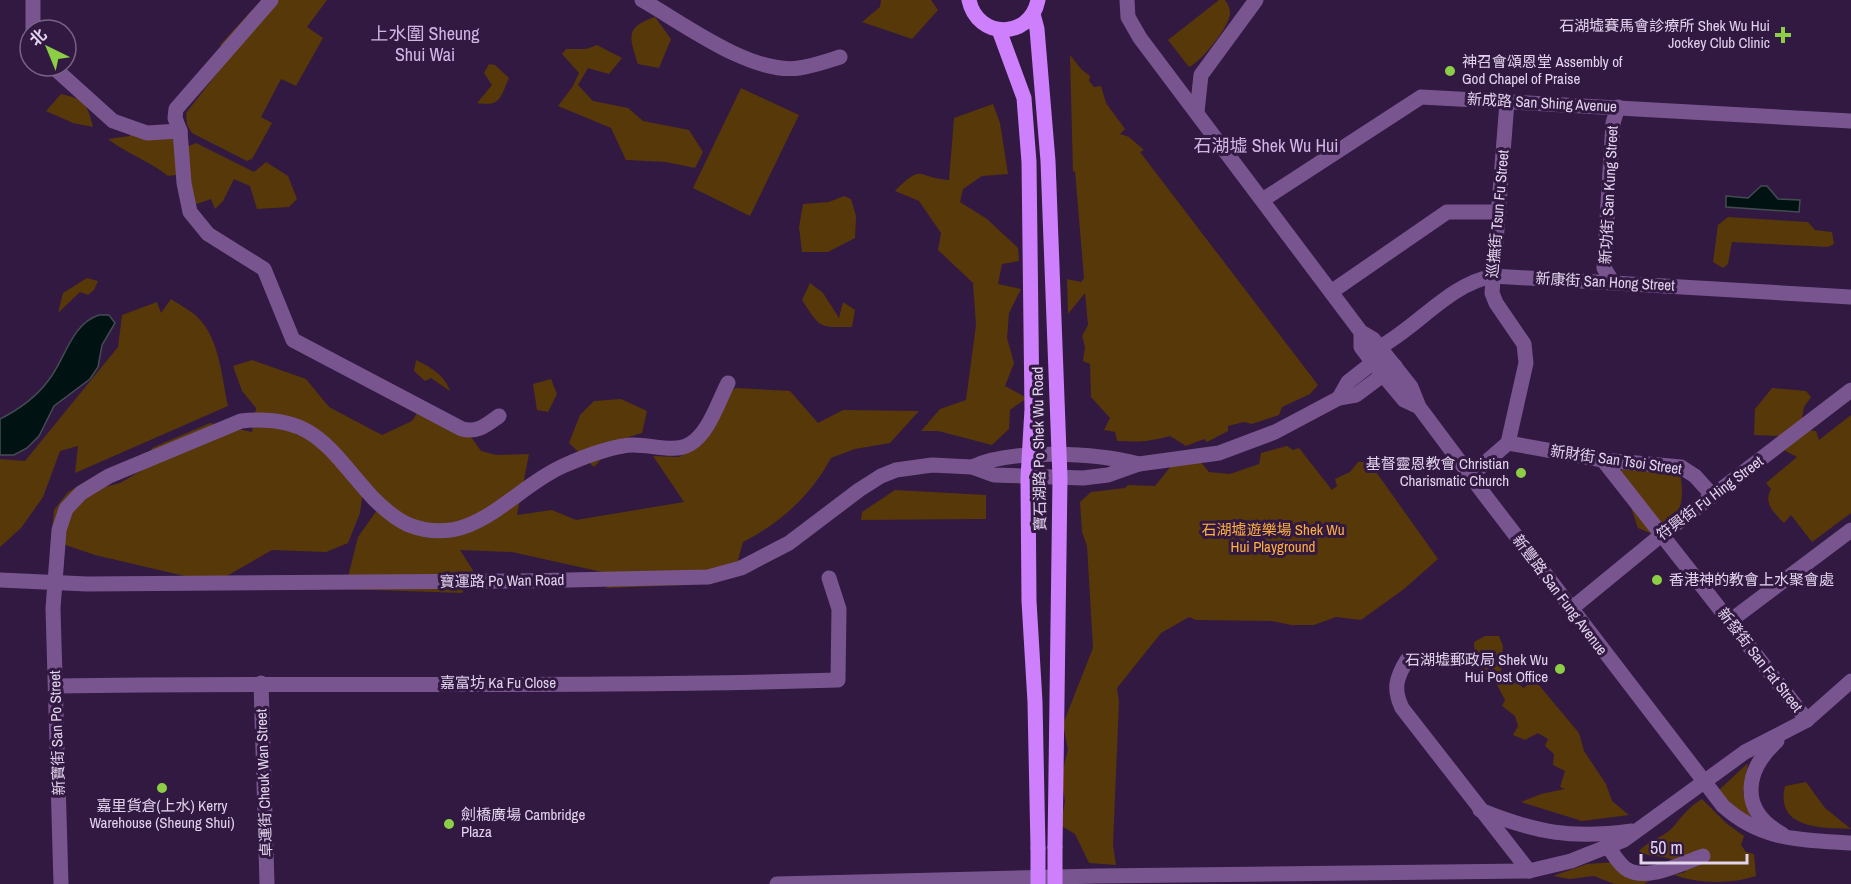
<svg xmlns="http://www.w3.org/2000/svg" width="1851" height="884" font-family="'Archivo Narrow','Noto Sans SC',sans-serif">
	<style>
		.green { fill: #573808 }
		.water { fill: #001211; stroke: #444c53; stroke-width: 1.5 }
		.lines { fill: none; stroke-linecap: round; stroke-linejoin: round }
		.minor { stroke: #795590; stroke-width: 15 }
		.major { stroke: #ce80fc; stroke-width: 15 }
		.major-bridge { stroke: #ce80fc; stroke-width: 15 }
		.poi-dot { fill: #8cce45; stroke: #321941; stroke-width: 2 }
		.labels { text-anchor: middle; stroke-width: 6; stroke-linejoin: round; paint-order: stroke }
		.poi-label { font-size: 15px; fill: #e2d3ed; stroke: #321941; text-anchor: end }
		.street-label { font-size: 15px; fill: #e2d3ed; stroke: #321941 }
		.park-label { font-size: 15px; fill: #fdaf3f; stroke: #321941 }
		.quarter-label { font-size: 18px; fill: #d2b4e7; stroke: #321941 }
	</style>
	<rect width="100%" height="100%" fill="#321941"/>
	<!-- green -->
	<g class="green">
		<polygon points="276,0 327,0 307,27 323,38 296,86 281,79 261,117 272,123 252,159 247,161 192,133 187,125 186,113 232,54 220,45 252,10"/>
		<polygon points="881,0 931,0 938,10 912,39 862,22 880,7"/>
		<path d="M1219,0H1225C1228,4 1230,8 1230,14C1229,27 1201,62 1189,67L1168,40Z"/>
		<path d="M655,17L671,39L659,68L638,64C629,36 625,27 655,17Z"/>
		<polygon points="597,45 622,58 609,74 588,68 578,85 593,101 628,108 643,121 689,130 703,152 695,168 666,162 626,160 611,128 558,106 573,86 579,73 562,54 566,49 586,49"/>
		<path d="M1070,55L1082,70L1090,76L1089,81L1094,87L1101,86L1106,103L1125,129L1120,134L1129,137L1144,150L1140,152L1318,385L1310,394L1282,407L1279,415L1252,424L1244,422L1228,426V431L1207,442L1204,439L1186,446L1170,436C1146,442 1142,442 1117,441L1115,432L1104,430L1110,418L1091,397L1090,364L1083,361L1085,347L1082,336L1088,325L1085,293L1068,314L1067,279L1081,282L1084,278L1075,171L1073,172Z"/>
		<path d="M489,64L495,65L509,78C500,98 501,107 477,103L492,85L484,73Z"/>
		<polygon points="741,88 799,115 750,216 693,188"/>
		<path d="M61,94C85,99 87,104 93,127L73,123L46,111Z"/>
		<path d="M993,104L1000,123L1008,174L982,176L963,189L960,202L987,219L1018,248L1019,261L1002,264L998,284L1021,289L1009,313L1007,338L1014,363L1005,386L1027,398L1010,410L1009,429L992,445L938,431H921L940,409L966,400L976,325L973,283L938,250L941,233L919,201L895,191C924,162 916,178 949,180L954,118Z"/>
		<path d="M130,124L158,127L189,146L196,143L254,172L266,162L288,176L297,199L289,207L257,209L250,186L234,179L223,201L215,209L211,199L194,205L189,173L168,176C150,161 127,154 108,139L130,136Z"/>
		<polygon points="844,196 851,199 856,216 855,238 828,252 802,252 799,227 803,204 829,202"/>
		<polygon points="1728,217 1808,222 1815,230 1832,232 1834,244 1828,247 1732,242 1728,264 1723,268 1713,262 1718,225"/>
		<polygon points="87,278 98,281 94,290 88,295 80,292 58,313 63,293"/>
		<path d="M810,283L823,293L839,318L843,302L855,310L852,327C818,327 821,329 802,300Z"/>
		<path d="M171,299C180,305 194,312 201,321C220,343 222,379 228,406L75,473L78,446L60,451L43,497L21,528L0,547V459L25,461L118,347L122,315L157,302L161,313Z"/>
		<path d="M252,360L306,379L329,407L382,435L412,421L417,413H424L472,438L481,451L496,455L529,454L517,515L552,510L576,520L684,502L653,456L680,457L706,430L728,392L736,388L790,391L818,423L843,410L919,411L890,443L855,449L831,458C811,495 781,523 743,542L738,560L751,572L687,585L606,588L611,574L512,552L460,550L474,572L462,593L345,589L358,537L380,506L364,484L360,513L348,543L326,552L272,550L225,577H189L95,555L51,540L54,510L68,492L101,472V488L120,483L144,469L152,448L210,423L252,432L256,408L242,391L233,366Z"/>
		<path d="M416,360C430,367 445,375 450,391L431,378L425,381L414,371Z"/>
		<polygon points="551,379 557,394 548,412 537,410 533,384"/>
		<polygon points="1772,388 1806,391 1811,397 1804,407 1801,423 1783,436 1754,435 1755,409"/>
		<polygon points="621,399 647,411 642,433 619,440 594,467 569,443 580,415 594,401"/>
		<path d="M1851,415V513L1812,542L1791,515L1784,523C1774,513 1763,503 1771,489L1766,483L1797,457L1782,449L1808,430L1816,431L1819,440Z"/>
		<polygon points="1287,446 1293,450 1299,448 1332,490 1337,486 1335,479 1350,472 1358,462 1369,462 1438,559 1404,589 1361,620 1336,617 1314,625 1291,625 1272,621 1196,620 1189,617 1161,633 1117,688 1119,702 1113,845 1116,865 1089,863 1075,834 1060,825 1065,802 1061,777 1068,750 1063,724 1093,648 1087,546 1082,532 1080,502 1091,492 1125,488 1128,485 1155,486 1172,465 1200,461 1209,472 1230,474 1259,464 1261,453"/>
		<path d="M1625,468L1680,472C1685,503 1682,521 1650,533L1638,528L1619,472Z"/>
		<polygon points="895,490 986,495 986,519 861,520 862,512"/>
		<polygon points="1485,636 1499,636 1503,646 1501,672 1524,688 1529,683 1538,684 1579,733 1584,751 1606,784 1612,801 1629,815 1582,821 1521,802 1541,794 1565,789 1560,787 1565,771 1553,765 1554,754 1545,746 1548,739 1538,733 1525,740 1513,735 1518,726 1515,716 1502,706 1505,700 1495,681 1475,667 1474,642"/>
		<polygon points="1748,763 1743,793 1751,818 1726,801 1719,790"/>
		<path d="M1806,782L1825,808L1851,829C1821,828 1775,829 1785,786Z"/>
		<path d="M1702,799L1726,823L1744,836L1741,845L1746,852L1754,854L1756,876C1732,884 1699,884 1674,875L1686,872C1672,850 1653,861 1639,851C1649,840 1665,837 1674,826C1683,815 1689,807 1702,799Z"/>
		<polygon points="1616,862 1658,876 1644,884 1614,884 1594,876 1570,879 1553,876 1587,864"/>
	</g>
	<!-- water -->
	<g class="water">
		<polygon points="1761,186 1767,186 1778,199 1800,200 1799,212 1726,207 1726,196 1748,198"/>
		<path d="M99,315H109L115,323L102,345L98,367L90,379L54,406L39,436L27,448L14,455H0V419C18,410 36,397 48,381C65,360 71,324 99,315Z"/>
	</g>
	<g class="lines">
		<!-- minor -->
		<g class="minor">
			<polyline points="33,0 33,30"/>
			<path d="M642,0C683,23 751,75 799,68C813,66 827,61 840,57"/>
			<path d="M1127,0L1128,17L1140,38L1361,332L1373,339L1411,387L1419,407L1484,494L1723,806C1762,841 1801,840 1851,843"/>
			<path d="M52,66L113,121L147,133L180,131L184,183L190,212L208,234L264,269L293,340L462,429C478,433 486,425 499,416"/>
			<polyline points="1197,112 1201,75 1256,0"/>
			<polyline points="180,131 175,118 176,109 271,0"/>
			<polyline points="1264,199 1421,97 1851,121"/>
			<polyline points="1612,281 1604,268 1613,123 1618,107"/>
			<polyline points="1331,292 1447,212 1499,212"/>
			<polyline points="1361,332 1361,347 1373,363 1404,400 1419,407"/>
			<path d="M1380,347C1418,326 1450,284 1493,276L1851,297"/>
			<polyline points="1339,398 1348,382 1380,357"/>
			<polyline points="1508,443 1603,460 1681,467 1695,476 1713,496"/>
			<polyline points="1603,460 1807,720"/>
			<path d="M972,467C1012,448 1097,453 1139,464"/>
			<polyline points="1470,476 1508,443 1526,363 1524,344 1496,303 1492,293 1507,102"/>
			<polyline points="0,580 87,584 521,581 708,577 741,568 789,543 859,490 881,476 896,470 932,465 972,467 994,475 1083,478 1108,475 1139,464 1219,453 1275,432 1339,398 1356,395 1395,366"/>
			<polyline points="1571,609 1660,536 1851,390"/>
			<polyline points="1730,621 1851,530"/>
			<path d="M1407,660C1396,678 1393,689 1402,708L1529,871"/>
			<polyline points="261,683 267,884"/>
			<path d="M56,686C316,682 577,688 838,680L839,609L829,578"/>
			<path d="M1777,741C1745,770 1738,810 1782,834"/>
			<path d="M1480,810C1537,833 1571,839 1632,831"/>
			<path d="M1609,848C1614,855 1620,866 1628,870C1649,881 1682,863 1703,856"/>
			<path d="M61,884L53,608L59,530L66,509L81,493L109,476L241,421C315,413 329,450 373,498C383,508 395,519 409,525C474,550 511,489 563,466C581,458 604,449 623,446C644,441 671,455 690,444C709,433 718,402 728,383"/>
			<polyline points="777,884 1097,876 1529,871 1571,861 1624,840 1745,752 1807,720 1851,681"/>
		</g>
		<!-- major -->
		<g class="major">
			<path d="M969,0C977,39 1030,40 1038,0"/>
			<polyline points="1033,14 1037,29 1048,161 1060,478 1055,847"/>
			<polyline points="999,30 1024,98 1029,162 1032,409 1028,478 1029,601 1035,702 1038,848"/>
		</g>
		<!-- major-bridge -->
		<g class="major-bridge">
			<polyline points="1055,847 1055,884"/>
			<polyline points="1038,848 1038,884"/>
		</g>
	</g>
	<!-- markers -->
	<g class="poi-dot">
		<path d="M1780 26h6v6h6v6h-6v6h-6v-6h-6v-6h6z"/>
		<circle cx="1450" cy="71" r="6"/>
		<circle cx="1521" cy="473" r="6"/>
		<circle cx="1657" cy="580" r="6"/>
		<circle cx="1560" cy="669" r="6"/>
		<circle cx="162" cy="788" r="6"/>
		<circle cx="449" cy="824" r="6"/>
	</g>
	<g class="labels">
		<!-- poi labels -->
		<g class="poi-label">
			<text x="1770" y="31">石湖墟賽馬會診療所 Shek Wu Hui<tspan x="1770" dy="17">Jockey Club Clinic</tspan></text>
			<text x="1462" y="67" text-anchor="start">神召會頌恩堂 Assembly of<tspan x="1462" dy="17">God Chapel of Praise</tspan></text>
			<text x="1509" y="469">基督靈恩教會 Christian<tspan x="1509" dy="17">Charismatic Church</tspan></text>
			<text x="1669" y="585" text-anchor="start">香港神的教會上水聚會處</text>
			<text x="1548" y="665">石湖墟郵政局 Shek Wu<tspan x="1548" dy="17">Hui Post Office</tspan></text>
			<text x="162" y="811" text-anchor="middle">嘉里貨倉(上水) Kerry<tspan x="162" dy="17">Warehouse (Sheung Shui)</tspan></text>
			<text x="461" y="820" text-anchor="start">劍橋廣場 Cambridge<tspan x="461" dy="17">Plaza</tspan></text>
		</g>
		<!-- street labels -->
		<g class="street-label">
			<text transform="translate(1542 103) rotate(3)" y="5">新成路 San Shing Avenue</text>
			<text transform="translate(1609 195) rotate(-87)" y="5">新功街 San Kung Street</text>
			<text transform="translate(1498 214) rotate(-85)" y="5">巡撫街 Tsun Fu Street</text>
			<text transform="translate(1605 282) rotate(3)" y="5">新康街 San Hong Street</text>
			<text transform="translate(1039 449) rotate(-91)" y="5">寶石湖路 Po Shek Wu Road</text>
			<text transform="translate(1616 460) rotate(8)" y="5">新財街 San Tsoi Street</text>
			<text transform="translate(1710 498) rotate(-37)" y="5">符興街 Fu Hing Street</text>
			<text transform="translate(502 581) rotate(-1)" y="5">寶運路 Po Wan Road</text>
			<text transform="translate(1560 595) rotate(53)" y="5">新豐路 San Fung Avenue</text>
			<text transform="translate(1760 660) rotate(52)" y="5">新發街 San Fat Street</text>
			<text x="498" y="688">嘉富坊 Ka Fu Close</text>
			<text transform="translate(57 733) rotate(-92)" y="5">新寶街 San Po Street</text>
			<text transform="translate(264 783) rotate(-92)" y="5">卓運街 Cheuk Wan Street</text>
		</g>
		<!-- park labels -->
		<g class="park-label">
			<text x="1273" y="535">石湖墟遊樂場 Shek Wu<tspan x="1273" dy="17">Hui Playground</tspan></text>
		</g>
		<!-- quarter labels -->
		<g class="quarter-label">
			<text x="425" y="40">上水圍 Sheung<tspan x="425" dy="21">Shui Wai</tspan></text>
			<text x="1266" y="152">石湖墟 Shek Wu Hui</text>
		</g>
	</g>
	<!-- north arrow -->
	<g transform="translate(48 48) rotate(317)"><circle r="28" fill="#321941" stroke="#786386" stroke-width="1.5"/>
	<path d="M0-4.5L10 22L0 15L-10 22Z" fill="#8cce45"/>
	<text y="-9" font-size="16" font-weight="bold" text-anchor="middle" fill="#e2d3ed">北</text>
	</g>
	<!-- scale -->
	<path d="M1641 854v9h106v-9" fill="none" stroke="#e2d3ed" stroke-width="3"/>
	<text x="1650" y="854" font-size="18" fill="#e2d3ed" stroke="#321941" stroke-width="4.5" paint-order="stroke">50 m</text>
</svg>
